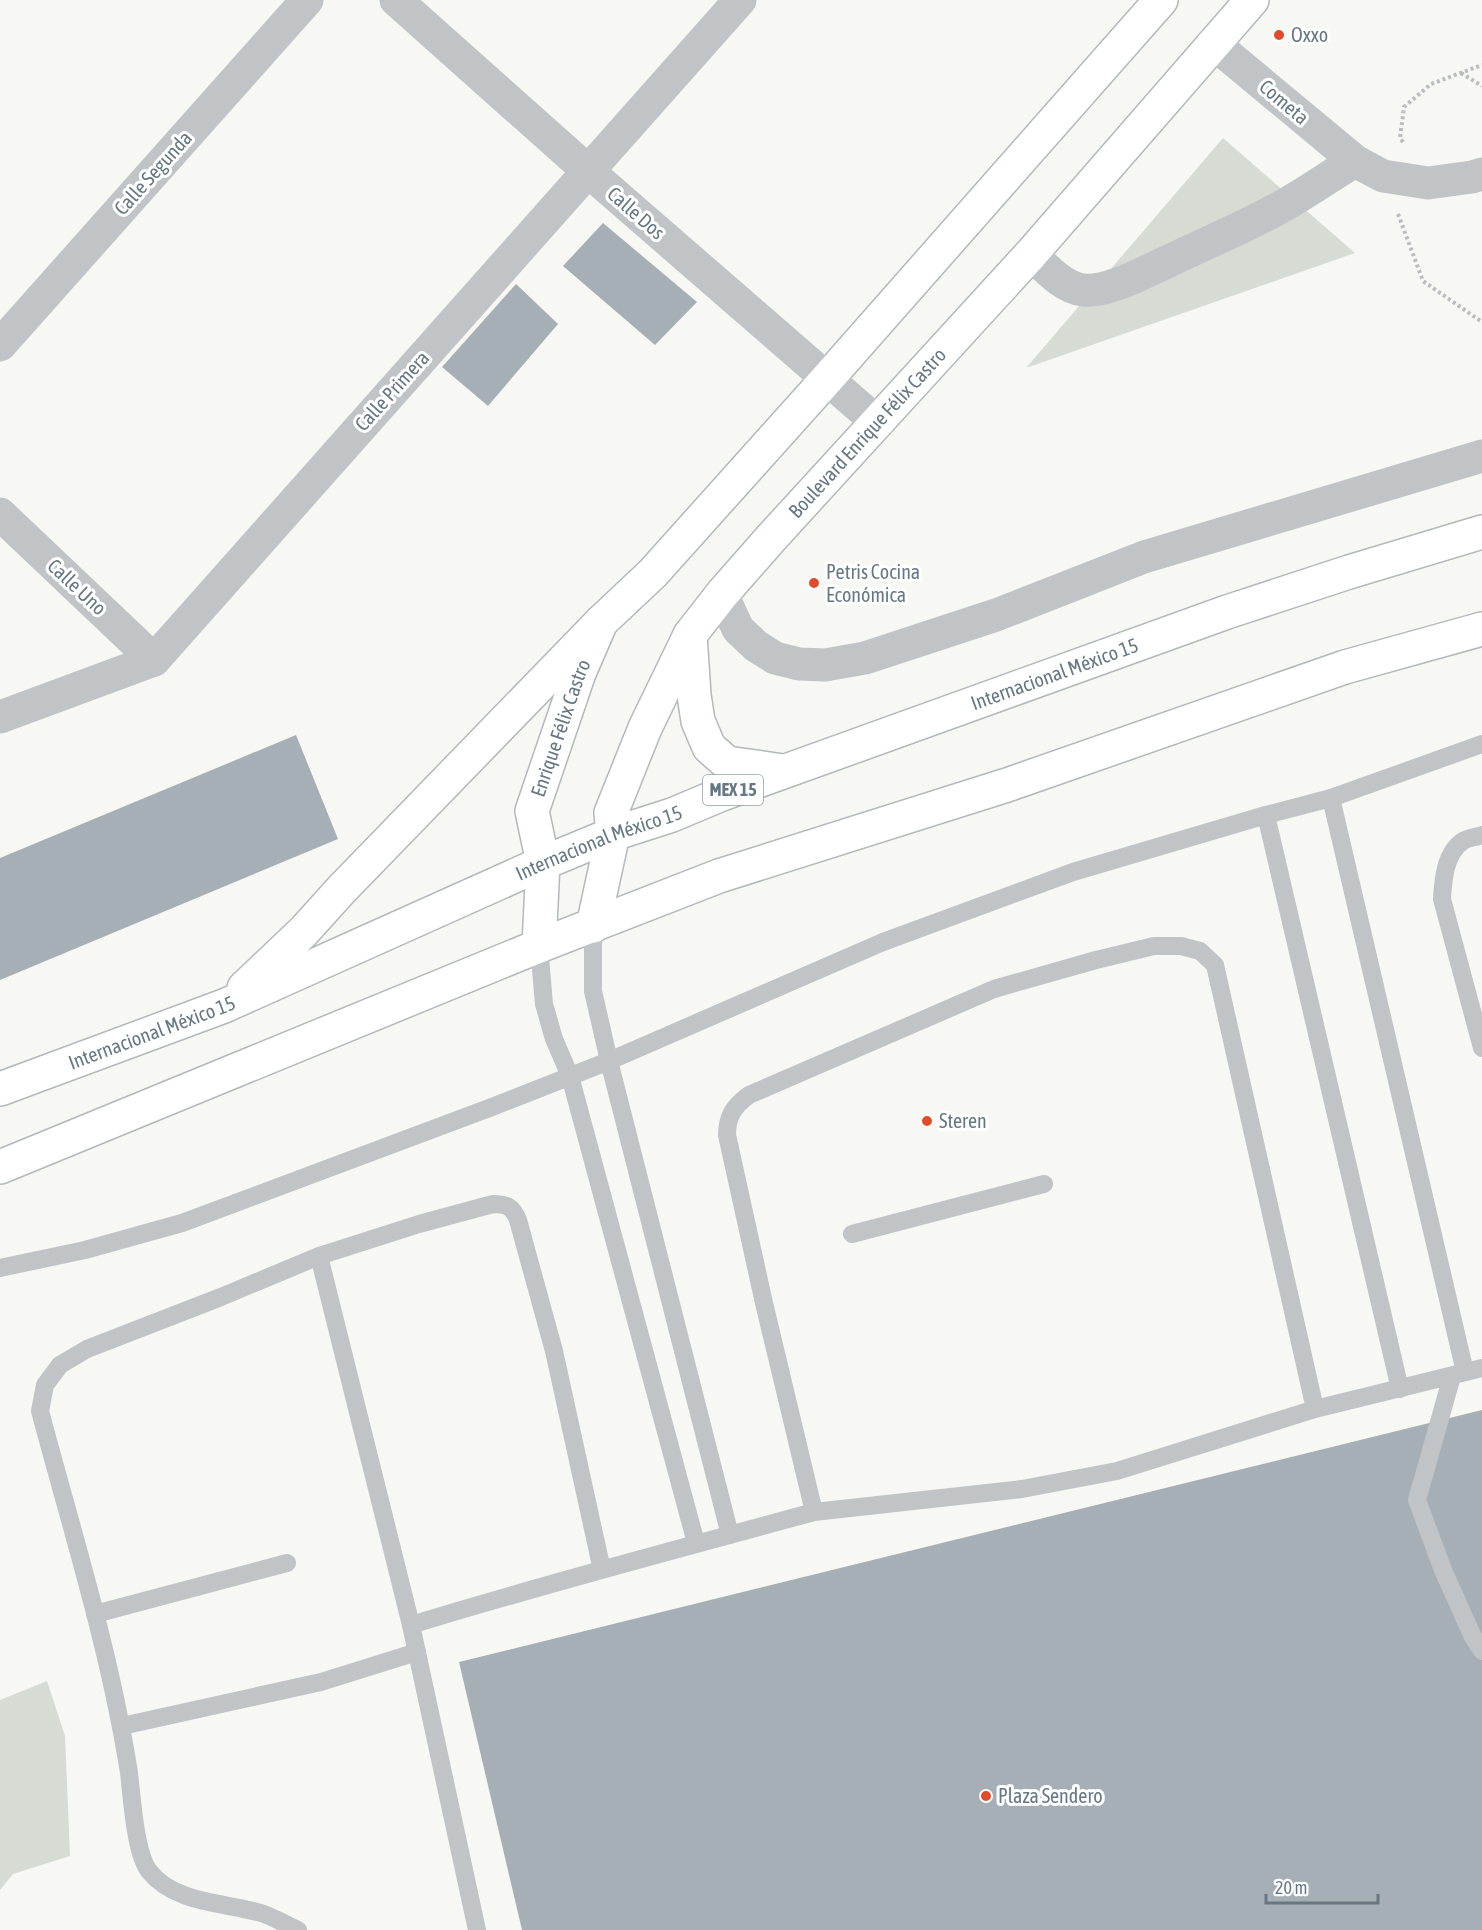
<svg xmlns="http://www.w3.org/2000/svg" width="1482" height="1930" font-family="'Asap Condensed',sans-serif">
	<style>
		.green { fill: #d6dcd3 }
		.building { fill: #a6afb5 }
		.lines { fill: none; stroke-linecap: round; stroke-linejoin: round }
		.secondary-casing { stroke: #b2b8bc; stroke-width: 36 }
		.primary-casing { stroke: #b3b8bb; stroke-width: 36 }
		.path { stroke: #babdbf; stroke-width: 4; stroke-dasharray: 3 3; stroke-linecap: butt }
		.service { stroke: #c0c4c7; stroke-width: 18 }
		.minor { stroke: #c0c4c7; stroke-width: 33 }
		.secondary { stroke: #fff; stroke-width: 33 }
		.primary { stroke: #fff; stroke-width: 33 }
		.poi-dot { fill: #e14b2a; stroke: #fff; stroke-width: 2 }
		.labels { text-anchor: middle; stroke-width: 6; stroke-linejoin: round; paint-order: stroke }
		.shield { fill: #fff; stroke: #94a0a9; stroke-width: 1.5 }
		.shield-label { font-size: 18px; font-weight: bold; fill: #667884 }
		.poi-label { font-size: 20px; fill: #667884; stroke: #fff; text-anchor: start }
		.street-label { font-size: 20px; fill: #667884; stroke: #fff }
	</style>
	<rect width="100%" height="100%" fill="#f7f7f3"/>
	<!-- green -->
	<g class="green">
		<polygon points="1223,138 1355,253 1026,368"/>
		<polygon points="47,1681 65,1736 70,1856 13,1874 0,1890 0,1700"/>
	</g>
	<!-- building -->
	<g class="building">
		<polygon points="603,223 697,302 655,345 563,266"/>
		<polygon points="516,284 558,324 488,406 442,367"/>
		<polygon points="296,735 338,839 0,980 0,858"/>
		<polygon points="1482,1410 1482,1930 522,1930 459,1662"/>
	</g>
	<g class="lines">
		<defs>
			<g id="secondary">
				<path id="s1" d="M593,926L613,834L611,813L645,728L690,635L722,594L773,536L1031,254L1252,0"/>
				<path id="s2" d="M539,946L543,863L532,811L579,673L601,622L653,573L827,379L1161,0"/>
			</g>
			<g id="primary">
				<polyline points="690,635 694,695 698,721 709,747 727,763 783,771"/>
				<polyline points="244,988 304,931 341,890 601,622"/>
				<path id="s3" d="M0,1089L224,1006L543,863L613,834L672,815L722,794L1227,612L1349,572L1482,532"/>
				<polyline points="0,1167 539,946 719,876 1007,785 1345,667 1482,629"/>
			</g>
		</defs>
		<!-- secondary casing -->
		<use href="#secondary" class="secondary-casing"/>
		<!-- primary casing -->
		<use href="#primary" class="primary-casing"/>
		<!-- path -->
		<g class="path">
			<polyline points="1461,73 1482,86"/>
			<polyline points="1403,142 1400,138 1404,107 1431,84 1482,65"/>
			<polyline points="1398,214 1423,281 1482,322"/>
		</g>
		<!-- service -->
		<g class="service">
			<polyline points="1331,798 1465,1372"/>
			<polyline points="1266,815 1400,1389"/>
			<path d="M1482,835C1477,837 1468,838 1463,841C1445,853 1443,880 1442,899L1482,1048"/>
			<polyline points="593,926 593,991 609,1061 730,1535"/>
			<polyline points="539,946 544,1004 554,1039 570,1076 696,1543"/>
			<polyline points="852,1234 1044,1184"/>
			<polyline points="0,1268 85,1250 182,1223 492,1107 609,1061 883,942 1073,872 1266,815 1331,798 1482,744"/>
			<polyline points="1452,1376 1417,1500 1443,1570 1473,1637 1482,1651"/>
			<path d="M1315,1409L1215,965L1200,951L1181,946H1154L1096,960L994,989L749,1095C734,1106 727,1116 727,1135L764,1303L814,1512L1022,1489L1117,1471L1315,1409L1482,1368"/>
			<path d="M602,1570L554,1351L518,1220C513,1207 507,1204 493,1204L419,1224L319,1256L411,1625C544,1584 679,1549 814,1512"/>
			<polyline points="95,1614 287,1563"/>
			<polyline points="411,1625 477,1930"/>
			<polyline points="122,1726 321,1682 417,1652"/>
			<path d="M298,1930C286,1925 274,1917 261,1913C224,1902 175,1904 149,1871C135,1853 132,1797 129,1773C110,1651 72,1531 40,1411L45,1385L60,1365L87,1349L221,1297L319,1256"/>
		</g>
		<!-- minor -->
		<g class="minor">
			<polyline points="396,0 588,171 878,423"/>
			<polyline points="1213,43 1355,161 1383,176 1428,183 1472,177 1482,174"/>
			<path d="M1031,254C1045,267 1062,287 1083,290C1108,293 1146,271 1169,261C1206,243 1245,227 1281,207C1306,193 1330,176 1355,161"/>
			<polyline points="0,345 307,0"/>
			<polyline points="0,514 154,660"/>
			<polyline points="722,594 738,629 756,646 775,658 799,664 825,665 865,658 996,615 1144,557 1482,456"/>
			<polyline points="0,717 154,660 740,0"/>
		</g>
		<!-- secondary -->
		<use href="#secondary" class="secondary"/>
		<!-- primary -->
		<use href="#primary" class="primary"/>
	</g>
	<!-- markers -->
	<g class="poi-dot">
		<circle cx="1279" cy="35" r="6"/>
		<circle cx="814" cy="583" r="6"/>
		<circle cx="927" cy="1121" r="6"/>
		<circle cx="986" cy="1796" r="6"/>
	</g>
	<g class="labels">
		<!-- shield labels -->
		<rect class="shield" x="703" y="775" width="60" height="30" rx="4.5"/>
		<g class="shield-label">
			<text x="733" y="796">MEX 15</text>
		</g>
		<!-- poi labels -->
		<g class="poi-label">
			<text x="1291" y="42">Oxxo</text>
			<text x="826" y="579">Petris Cocina<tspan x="826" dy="23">Económica</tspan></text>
			<text x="939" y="1128">Steren</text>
			<text x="998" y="1803">Plaza Sendero</text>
		</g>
		<!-- street labels -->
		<g class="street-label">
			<text transform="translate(1284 102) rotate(40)" y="7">Cometa</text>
			<text transform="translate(153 173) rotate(-48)" y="7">Calle Segunda</text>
			<text transform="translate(636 213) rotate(41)" y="7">Calle Dos</text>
			<text transform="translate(392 391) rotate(-48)" y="7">Calle Primera</text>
			<text dy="7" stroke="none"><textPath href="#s1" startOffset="579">Boulevard Enrique Félix Castro</textPath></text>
			<text transform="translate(77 587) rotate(43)" y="7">Calle Uno</text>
			<text dy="7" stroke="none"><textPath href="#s3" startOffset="1134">Internacional México 15</textPath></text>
			<text dy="7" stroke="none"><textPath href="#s2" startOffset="224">Enrique Félix Castro</textPath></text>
			<text dy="7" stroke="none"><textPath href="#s3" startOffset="648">Internacional México 15</textPath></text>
			<text dy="7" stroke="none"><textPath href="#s3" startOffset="162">Internacional México 15</textPath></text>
		</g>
	</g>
	<!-- scale -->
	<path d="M1266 1894v9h112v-9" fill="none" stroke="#667884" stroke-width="3"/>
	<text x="1275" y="1894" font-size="18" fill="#667884" stroke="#ffffff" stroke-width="4.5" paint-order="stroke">20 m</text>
</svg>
